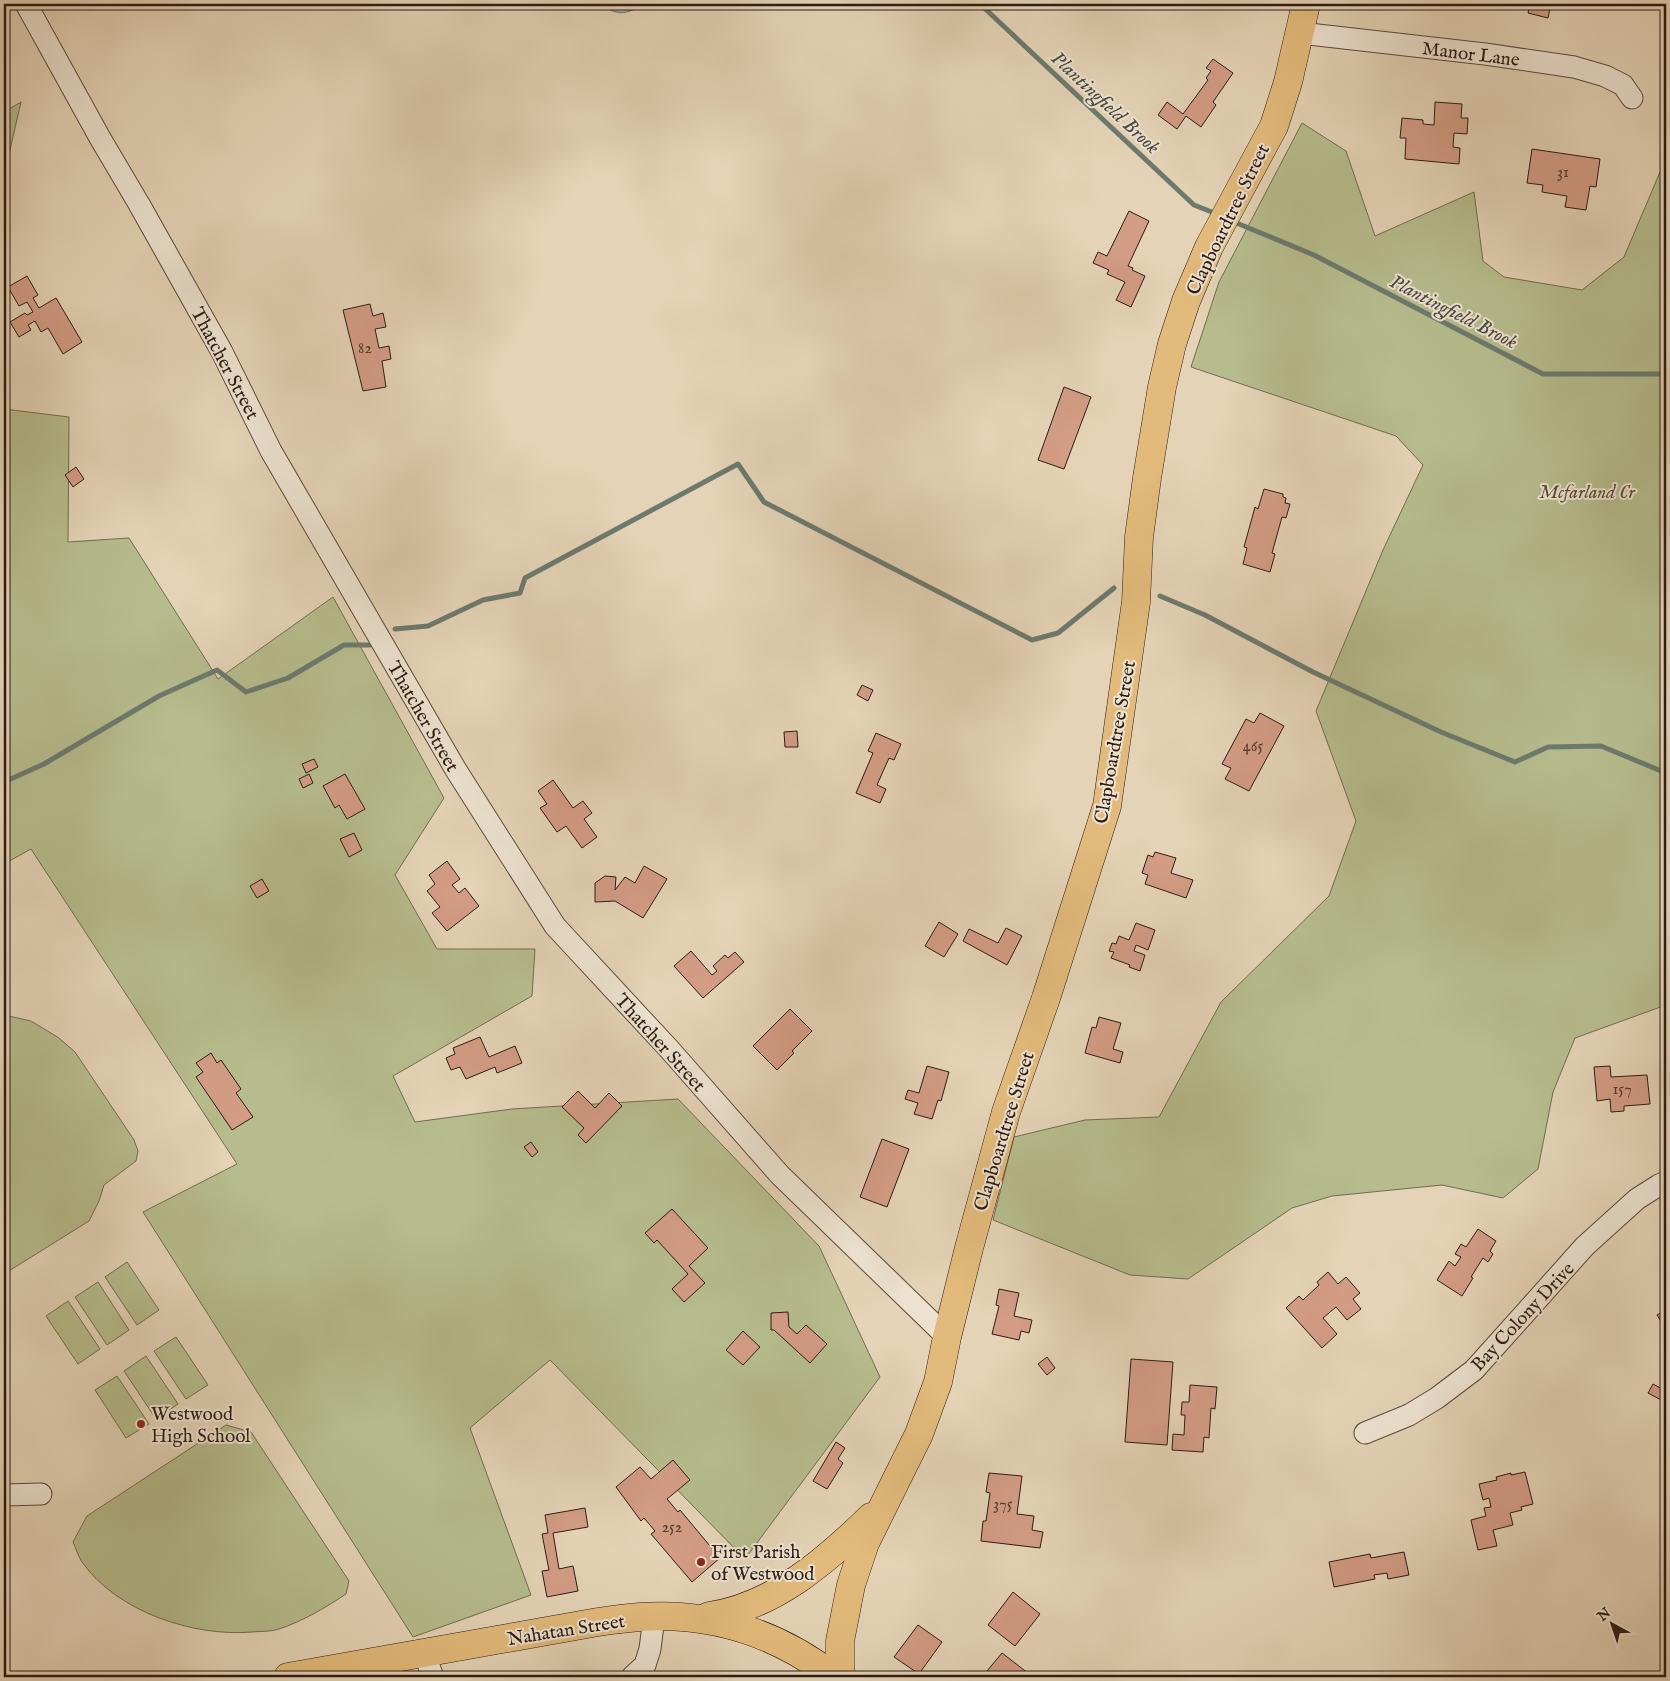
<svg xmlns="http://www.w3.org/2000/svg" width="1670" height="1681" font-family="'IM FELL English',serif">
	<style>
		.green { fill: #b6bc8d; stroke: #726c50 }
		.water { fill: #96b8ab; stroke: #6c7a6f }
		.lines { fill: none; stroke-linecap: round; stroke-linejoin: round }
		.stream { stroke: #6c7a6f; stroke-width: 5 }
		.building { fill: #d39c85; stroke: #2d1c14 }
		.minor-casing { stroke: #5b4a3c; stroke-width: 23 }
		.major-casing { stroke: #2d1c14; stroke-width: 29 }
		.minor { stroke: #ede2d0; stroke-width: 21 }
		.major { stroke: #e2ba7b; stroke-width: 28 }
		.poi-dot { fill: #8f2418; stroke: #ede2d0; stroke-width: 2 }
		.labels { text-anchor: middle; stroke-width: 4; stroke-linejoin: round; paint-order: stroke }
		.number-label { font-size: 16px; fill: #563c30 }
		.street-label { font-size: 19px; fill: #2d1c14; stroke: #ede2d0 }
		.park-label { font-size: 19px; font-style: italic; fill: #564c38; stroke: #ede2d0 }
		.poi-label { font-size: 19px; fill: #2d1c14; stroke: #ede2d0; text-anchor: start }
		.water-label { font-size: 20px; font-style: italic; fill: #4c4b41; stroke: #ede2d0 }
	</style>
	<rect width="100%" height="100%" fill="#e4d3b6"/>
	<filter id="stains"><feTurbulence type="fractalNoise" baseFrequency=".004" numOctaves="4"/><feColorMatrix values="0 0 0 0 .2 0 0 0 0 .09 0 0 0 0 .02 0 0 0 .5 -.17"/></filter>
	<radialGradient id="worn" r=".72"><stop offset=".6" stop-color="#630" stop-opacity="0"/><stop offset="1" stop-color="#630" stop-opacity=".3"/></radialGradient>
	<!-- green -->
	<g class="green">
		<polygon points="21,102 9,154 4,157 4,112"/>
		<polygon points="1302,123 1346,151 1375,236 1474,192 1483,261 1504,277 1582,290 1624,257 1660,172 1666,167 1666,1005 1575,1038 1553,1092 1538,1169 1503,1198 1442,1185 1332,1196 1292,1208 1188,1279 1130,1275 993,1220 1014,1137 1085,1120 1159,1117 1221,1002 1329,896 1356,821 1316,711 1383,550 1423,465 1396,436 1191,367 1219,282"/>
		<polygon points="4,409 69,417 68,542 129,538 218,679 333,597 444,798 395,875 437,949 535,949 532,996 393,1076 415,1122 512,1109 678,1099 819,1246 880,1377 745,1559 550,1360 470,1428 531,1595 413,1637 143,1212 237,1164 31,849 4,864"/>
		<polygon points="4,1015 31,1021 59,1038 75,1052 134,1140 138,1151 136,1161 104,1185 99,1201 89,1221 4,1274"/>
		<polygon points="127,1262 159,1310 137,1325 105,1277"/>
		<polygon points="98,1282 129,1330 107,1345 75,1297"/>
		<polygon points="68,1301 100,1349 78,1364 46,1316"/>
		<polygon points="176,1337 208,1385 186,1399 154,1351"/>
		<polygon points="146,1356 178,1404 156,1419 124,1371"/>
		<polygon points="117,1376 149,1424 126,1438 95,1390"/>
		<path d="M226,1425L251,1432L349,1581L346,1594C325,1608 303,1621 279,1629C270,1632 261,1631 252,1632C194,1637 117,1612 82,1562C78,1556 76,1548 73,1542L87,1516Z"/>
	</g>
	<!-- water -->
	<path class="water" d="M602,4H643C629,14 616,17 602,4Z"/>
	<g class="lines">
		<!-- stream -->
		<g class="stream">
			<polyline points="980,4 1194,205 1217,214"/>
			<polyline points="1239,224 1314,255 1543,374 1666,374"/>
			<polyline points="1160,596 1205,615 1313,672 1441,732 1515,762 1548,747 1601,746 1666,773"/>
			<polyline points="395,629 428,626 483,600 520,593 525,578 738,464 764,502 1032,640 1058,633 1114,588"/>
			<polyline points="4,782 44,764 159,696 217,670 246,692 288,678 344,645 370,645"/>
		</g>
	</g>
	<!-- building -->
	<g class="building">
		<polygon points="1530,4 1551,4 1548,18 1528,13"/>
		<polygon points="1213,59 1233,73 1213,102 1216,105 1201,127 1186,116 1177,129 1158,115 1167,102 1183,114 1208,80 1206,78 1211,71 1206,68"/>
		<polygon points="1435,102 1462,104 1461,118 1468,118 1467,134 1454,133 1453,147 1460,148 1459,164 1405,159 1406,138 1400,138 1402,118 1423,120 1423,124 1434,125"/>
		<polygon points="1532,149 1600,159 1596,187 1590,186 1586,210 1565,207 1567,196 1542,192 1543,185 1527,183"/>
		<polygon points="1129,211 1149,221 1128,266 1133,268 1132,270 1145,276 1131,307 1116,300 1125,282 1107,274 1109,270 1093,263 1098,252 1107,256"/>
		<polygon points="27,276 38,295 33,298 39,308 56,298 82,342 63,354 48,328 41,332 35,321 28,325 31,330 19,337 10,322 25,313 27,315 33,312 27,302 19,306 8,287"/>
		<polygon points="370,304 373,316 383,313 386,327 375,329 379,348 389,346 391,359 382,361 386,387 363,391 343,310"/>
		<polygon points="1064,387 1091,397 1064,469 1038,460"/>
		<polygon points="76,467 84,479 73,487 65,475"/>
		<polygon points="1264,489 1283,494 1283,497 1286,498 1285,503 1290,504 1286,518 1282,517 1272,553 1275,554 1270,572 1243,564 1247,548 1244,547 1255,507 1258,509"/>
		<polygon points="862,685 873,690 868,701 857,695"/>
		<polygon points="1260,713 1284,726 1249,791 1225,779 1231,768 1222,764 1246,719 1254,723"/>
		<polygon points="797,731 798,747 785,747 784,732"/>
		<polygon points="876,733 901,744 894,760 889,758 877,785 886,789 880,803 856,793 873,753 868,751"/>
		<polygon points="314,759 318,767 306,773 302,764"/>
		<polygon points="309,774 313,783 303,788 299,779"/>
		<polygon points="345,774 365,809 347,819 339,805 335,808 323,786"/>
		<polygon points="553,780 573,808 583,801 592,813 584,819 597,837 582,848 566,826 557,832 540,808 547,804 538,791"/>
		<polygon points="354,833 362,850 349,857 340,839"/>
		<polygon points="1155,852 1176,858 1171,873 1193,880 1186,898 1145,884 1148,875 1142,873 1148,855 1153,857"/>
		<polygon points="447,861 460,879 452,885 459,893 465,888 479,906 447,931 432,913 440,907 427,891 435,884 429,875"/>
		<polygon points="644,866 667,879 643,918 615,901 595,902 595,883 605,876 616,877 615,890 625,877 635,883"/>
		<polygon points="262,879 269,891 257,898 250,886"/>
		<polygon points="939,922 958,934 944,957 925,946"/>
		<polygon points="1136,923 1155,930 1148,950 1136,945 1134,951 1145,955 1140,971 1129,967 1130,965 1111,958 1114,952 1109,951 1112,943 1116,944 1119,936 1129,940"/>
		<polygon points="1006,928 1022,936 1007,965 963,941 969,929 998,943"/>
		<polygon points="691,951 712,975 717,971 713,966 725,955 728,958 735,952 744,962 703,998 674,966"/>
		<polygon points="790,1009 812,1031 792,1051 794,1053 777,1070 753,1046"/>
		<polygon points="1099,1017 1121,1023 1113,1049 1123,1052 1120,1063 1085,1053 1092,1027 1096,1028"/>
		<polygon points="480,1037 489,1057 515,1046 522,1063 497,1073 495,1067 466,1079 460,1067 451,1070 446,1058 455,1054 453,1048"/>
		<polygon points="211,1053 217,1063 221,1060 241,1089 236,1093 253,1117 232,1130 196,1077 203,1072 196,1063"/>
		<polygon points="927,1066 949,1072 941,1101 938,1100 932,1119 914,1114 918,1103 905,1099 908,1090 919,1093"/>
		<polygon points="1610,1066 1611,1077 1647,1075 1650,1104 1624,1106 1624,1111 1611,1112 1610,1099 1597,1101 1594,1067"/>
		<polygon points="578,1091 595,1108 609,1093 622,1106 586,1143 578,1135 584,1128 562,1107"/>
		<polygon points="882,1139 909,1149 887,1207 860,1197"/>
		<polygon points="531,1142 538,1152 532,1157 524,1147"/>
		<polygon points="672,1209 708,1248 689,1266 705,1283 684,1302 672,1289 688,1274 657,1240 654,1243 645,1233"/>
		<polygon points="1478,1229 1496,1241 1490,1251 1493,1254 1488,1262 1483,1258 1471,1277 1473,1278 1462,1296 1437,1280 1449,1261 1455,1266 1461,1257 1455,1254 1461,1244 1466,1247"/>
		<polygon points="1328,1272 1338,1284 1346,1277 1360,1293 1353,1299 1361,1309 1347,1320 1336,1307 1323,1318 1337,1334 1322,1348 1286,1308 1299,1296 1303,1300 1319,1285 1317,1282"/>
		<polygon points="999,1289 1019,1293 1014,1316 1032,1320 1029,1333 1021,1331 1019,1340 992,1334 999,1306 996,1305"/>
		<polygon points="1666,1310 1666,1330 1657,1315"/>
		<polygon points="788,1312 789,1327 797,1334 806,1325 827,1344 810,1363 774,1330 771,1330 771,1313"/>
		<polygon points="743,1331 760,1347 743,1365 726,1350"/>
		<polygon points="1047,1357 1055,1368 1047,1375 1038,1364"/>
		<polygon points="1131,1359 1173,1362 1167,1445 1125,1442"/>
		<polygon points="1653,1384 1666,1391 1663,1401 1648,1393"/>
		<polygon points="1190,1385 1217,1387 1215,1409 1211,1408 1209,1438 1204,1437 1203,1452 1172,1450 1173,1434 1184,1435 1185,1415 1181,1415 1182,1402 1189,1402"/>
		<polygon points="836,1442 845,1448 838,1459 843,1463 827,1489 813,1481"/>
		<polygon points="673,1460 690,1480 667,1499 678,1512 680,1510 720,1558 692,1582 651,1534 655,1531 644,1518 641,1521 616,1487 640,1467 651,1479"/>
		<polygon points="1525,1472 1533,1504 1521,1507 1522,1510 1510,1513 1513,1525 1493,1530 1497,1546 1478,1550 1471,1520 1486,1516 1484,1508 1491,1507 1489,1498 1483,1500 1479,1484 1497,1480 1496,1477 1511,1473 1511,1475"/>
		<polygon points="989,1473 1022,1476 1017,1514 1034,1516 1032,1530 1043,1532 1040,1548 981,1541 983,1521 986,1521 990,1493 986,1492"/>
		<polygon points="585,1508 588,1527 553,1533 559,1569 573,1566 578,1591 547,1597 542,1571 549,1570 542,1534 548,1533 545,1515"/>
		<polygon points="1404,1552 1409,1575 1388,1579 1387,1573 1374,1575 1375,1579 1334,1587 1329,1562 1370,1554 1371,1558"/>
		<polygon points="1013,1592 1040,1614 1015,1646 988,1625"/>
		<polygon points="918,1625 942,1642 919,1674 894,1657"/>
		<polygon points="1002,1653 1033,1677 982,1677"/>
	</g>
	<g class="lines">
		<defs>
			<g id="minor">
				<polyline points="26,4 100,138 139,204 222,352 271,451 456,770 555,926 670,1050 780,1175 947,1337"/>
				<polyline points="1300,33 1485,54 1574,67 1605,76 1623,85 1632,98"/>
				<polyline points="1365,1433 1409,1415 1437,1398 1474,1370 1585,1246 1637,1199 1659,1185 1666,1182"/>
				<polyline points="4,1495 41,1494"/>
				<polyline points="424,1653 433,1677"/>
				<polyline points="632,1677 645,1665 650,1649 654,1617"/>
			</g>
			<g id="major">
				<path d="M709,1616C773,1607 826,1561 871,1517"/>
				<path d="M288,1677L598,1622C612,1620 626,1618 640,1617C713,1612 777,1633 834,1677"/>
				<polyline points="840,1677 840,1641 851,1585 865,1543 919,1434 938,1382 947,1337 969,1248 1006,1112 1046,998 1107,806 1136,602 1139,537 1147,478 1162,387 1172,344 1186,301 1209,247 1274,126 1288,82 1306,4"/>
			</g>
		</defs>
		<!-- minor casing -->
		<use href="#minor" class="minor-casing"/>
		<!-- major casing -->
		<use href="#major" class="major-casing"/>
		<!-- minor -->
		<use href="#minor" class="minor"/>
		<!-- major -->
		<use href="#major" class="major"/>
	</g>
	<!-- markers -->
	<g class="poi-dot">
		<circle cx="141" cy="1424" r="5"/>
		<circle cx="701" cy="1562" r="5"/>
	</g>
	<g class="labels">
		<!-- number labels -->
		<g class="number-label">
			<text x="1563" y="177">31</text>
			<text x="365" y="353">82</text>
			<text x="1253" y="751">465</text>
			<text x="1622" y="1094">157</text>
			<text x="1003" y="1509">375</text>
			<text x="672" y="1532">252</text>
		</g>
		<!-- street labels -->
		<g class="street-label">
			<text transform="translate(1471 53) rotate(7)" y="7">Manor Lane</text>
			<text transform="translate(1227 219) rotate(-64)" y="7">Clapboardtree Street</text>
			<text transform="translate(226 363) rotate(62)" y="7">Thatcher Street</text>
			<text transform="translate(424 716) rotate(60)" y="7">Thatcher Street</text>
			<text transform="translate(1114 742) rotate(-80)" y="7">Clapboardtree Street</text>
			<text transform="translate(661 1042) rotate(48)" y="7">Thatcher Street</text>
			<text transform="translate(1003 1131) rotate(-73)" y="7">Clapboardtree Street</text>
			<text transform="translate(1522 1316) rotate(-47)" y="7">Bay Colony Drive</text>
			<text transform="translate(566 1629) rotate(-9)" y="7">Nahatan Street</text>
		</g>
		<!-- park labels -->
		<g class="park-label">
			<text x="1587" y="498">Mcfarland Cr</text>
		</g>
		<!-- poi labels -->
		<g class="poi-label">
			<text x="151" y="1420">Westwood<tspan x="151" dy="22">High School</tspan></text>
			<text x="711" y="1558">First Parish<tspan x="711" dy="22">of Westwood</tspan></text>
		</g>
		<!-- water labels -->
		<g class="water-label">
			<text transform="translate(1106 102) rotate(43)" y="7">Plantingfield Brook</text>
			<text transform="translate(1454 311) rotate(27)" y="7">Plantingfield Brook</text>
		</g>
	</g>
	<!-- margin -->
	<rect width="1670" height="1681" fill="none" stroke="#e4d3b6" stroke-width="20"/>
	<rect x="5" y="5" width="1660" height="1671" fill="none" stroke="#2d1c14" stroke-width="2.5"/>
	<rect x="10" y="10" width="1650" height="1661" fill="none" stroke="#2d1c14"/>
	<!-- north arrow -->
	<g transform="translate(1612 1624) rotate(320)" stroke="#ede2d0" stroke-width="4" paint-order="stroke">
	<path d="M0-4L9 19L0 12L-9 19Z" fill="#2d1c14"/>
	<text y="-8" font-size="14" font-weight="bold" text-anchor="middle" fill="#2d1c14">N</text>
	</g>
	<rect width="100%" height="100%" filter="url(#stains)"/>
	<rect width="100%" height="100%" fill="url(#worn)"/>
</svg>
